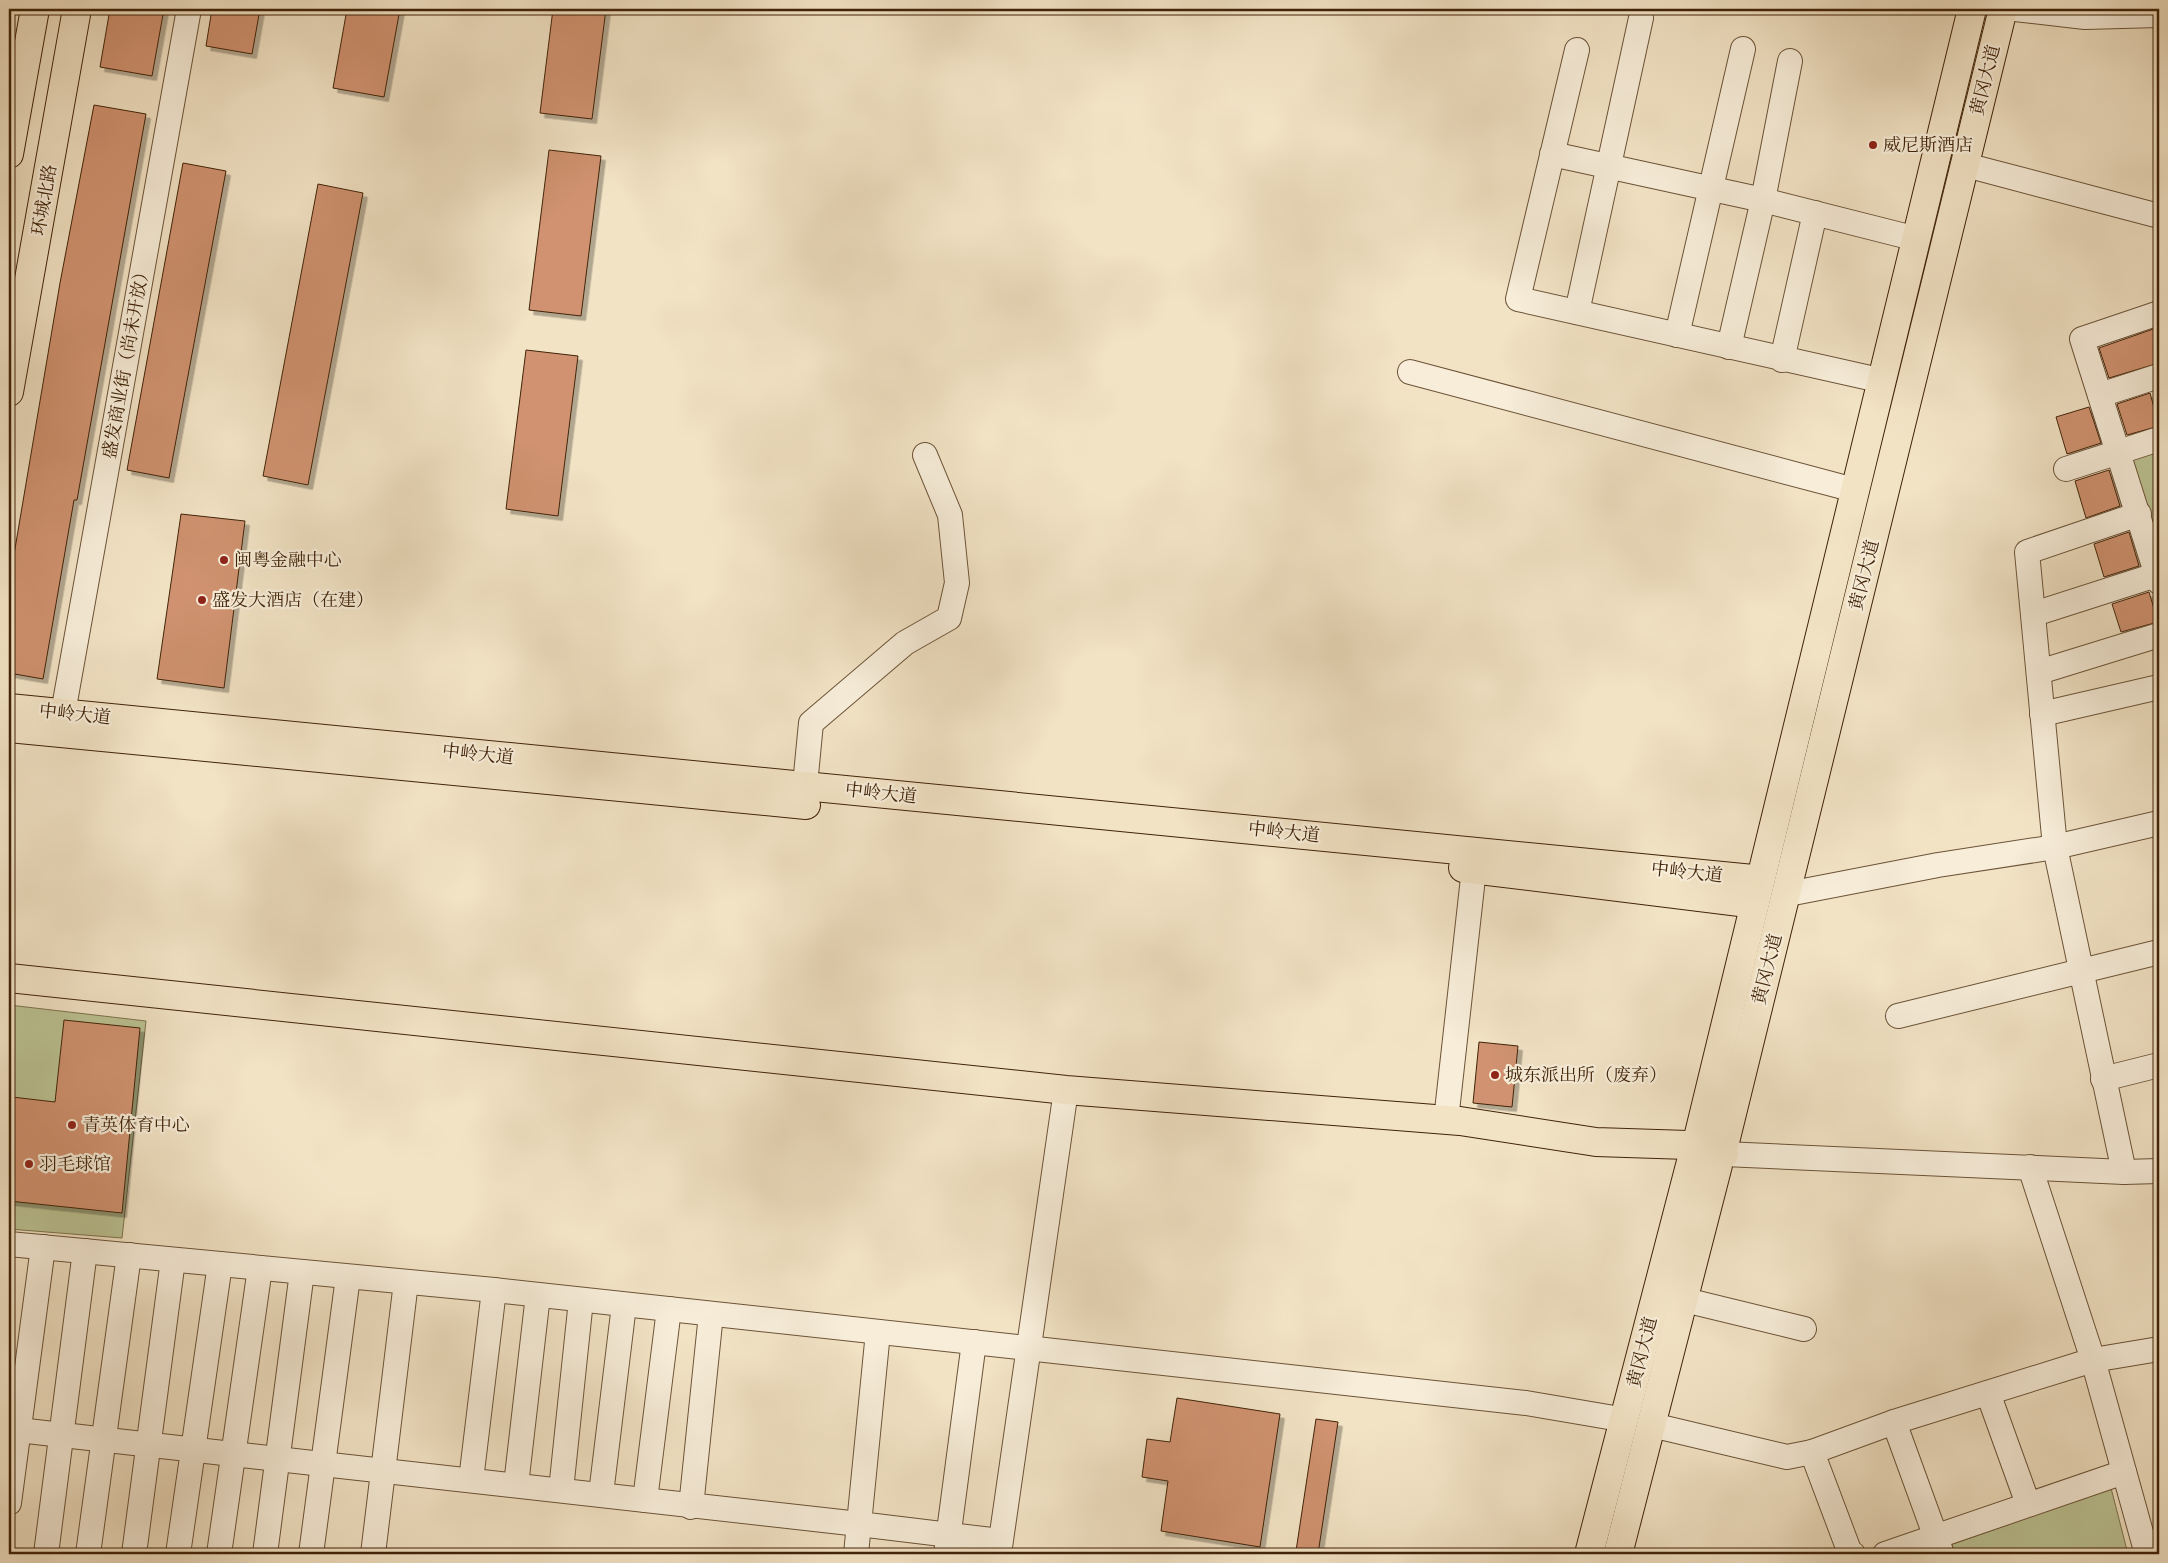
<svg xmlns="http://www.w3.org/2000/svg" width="2168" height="1563" font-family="'Sorts Mill Goudy','Noto Serif SC',serif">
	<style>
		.green { fill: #bcc394; stroke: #7e734e }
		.building { fill: #d0926f; stroke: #402308; filter: url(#shadow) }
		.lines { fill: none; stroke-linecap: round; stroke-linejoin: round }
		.minor-casing { stroke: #6c5337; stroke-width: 26 }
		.major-casing { stroke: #402308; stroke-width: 30 }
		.minor { stroke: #f7edd9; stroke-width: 24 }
		.major { stroke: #f2e3c5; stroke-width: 28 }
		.poi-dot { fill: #8f2418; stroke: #f7edd9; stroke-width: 2 }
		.labels { text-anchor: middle; stroke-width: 4.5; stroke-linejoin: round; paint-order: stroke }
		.street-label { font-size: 18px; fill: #402308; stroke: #f7edd9 }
		.poi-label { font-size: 18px; fill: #402308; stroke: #f7edd9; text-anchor: start }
	</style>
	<defs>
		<filter id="shadow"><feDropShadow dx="4.5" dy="4.5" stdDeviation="0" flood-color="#0004"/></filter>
	</defs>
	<rect width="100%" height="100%" fill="#f2e3c5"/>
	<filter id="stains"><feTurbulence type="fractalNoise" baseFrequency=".004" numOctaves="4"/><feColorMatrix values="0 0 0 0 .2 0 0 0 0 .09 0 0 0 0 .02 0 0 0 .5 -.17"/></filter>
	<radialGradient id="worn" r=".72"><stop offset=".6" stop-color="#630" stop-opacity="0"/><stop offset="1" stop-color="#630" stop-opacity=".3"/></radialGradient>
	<!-- green -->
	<g class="green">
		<polygon points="2159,439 2159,574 2119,452"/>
		<polygon points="9,1005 146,1021 122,1238 9,1229"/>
		<polygon points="2111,1488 2128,1554 1954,1554 1950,1545"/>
	</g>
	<!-- building -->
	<g class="building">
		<polygon points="110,9 164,9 152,76 100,67"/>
		<polygon points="212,9 260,9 252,54 206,46"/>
		<polygon points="347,9 400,9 384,97 333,88"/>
		<polygon points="553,9 606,9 592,119 540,113"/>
		<polygon points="94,105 146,114 77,500 74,500 43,679 9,673 9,584 60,283"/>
		<polygon points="549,150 601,156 581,316 529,310"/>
		<polygon points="183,163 226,171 169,478 127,470"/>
		<polygon points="318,184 363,193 308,485 263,476"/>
		<polygon points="2159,327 2159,363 2109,378 2099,348"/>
		<polygon points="526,350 578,356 558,516 506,509"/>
		<polygon points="2150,393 2159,426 2127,435 2117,404"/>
		<polygon points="2089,407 2101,443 2067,454 2056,417"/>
		<polygon points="2109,470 2120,506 2086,518 2075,481"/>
		<polygon points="181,514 245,521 224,688 157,679"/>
		<polygon points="2129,532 2139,566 2104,577 2094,544"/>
		<polygon points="2149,592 2158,622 2121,632 2112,604"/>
		<polygon points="64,1020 140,1028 122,1213 9,1201 9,1127 12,1097 55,1102"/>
		<polygon points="1479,1042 1518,1046 1512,1107 1473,1103"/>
		<polygon points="1177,1398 1280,1414 1260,1547 1161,1531 1168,1481 1142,1477 1147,1439 1170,1442"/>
		<polygon points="1316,1419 1338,1422 1318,1554 1296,1551"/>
	</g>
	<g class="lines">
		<defs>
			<g id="minor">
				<polyline points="2015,9 2085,17 2159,15"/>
				<polyline points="1577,50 1518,299 1870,378"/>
				<polyline points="1552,154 1763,200 1909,237"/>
				<polyline points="1977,168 2159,216"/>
				<polyline points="1577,312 1641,18"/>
				<polyline points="2159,313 2082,339 2159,582"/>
				<polyline points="1677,335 1743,49"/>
				<polyline points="1729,347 1763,200 1790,61"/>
				<polyline points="1782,360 1815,213"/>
				<polyline points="1410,372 1843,487"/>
				<polyline points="2100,395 2159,376"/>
				<polyline points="2066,469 2159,439"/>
				<polyline points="2034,614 2159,574"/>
				<polyline points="2039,672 2159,635"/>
				<polyline points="63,713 189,9"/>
				<polyline points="2042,714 2159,687"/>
				<polyline points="805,785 811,723 905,643 949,618 957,583 950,515 925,455"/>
				<polyline points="1788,894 1938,865 2055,847 2159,823"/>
				<polyline points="1898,1016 2159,952"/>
				<polyline points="2103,1079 2159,1065"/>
				<polyline points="1446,1120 1476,851"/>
				<polyline points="1724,1154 2124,1172 2159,1171"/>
				<polyline points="2030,1167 2093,1360 2147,1554"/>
				<polyline points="2124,1172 2055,847 2027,552 2139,514"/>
				<polyline points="9,1244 494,1290 1027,1348 1526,1403 1620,1419"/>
				<polyline points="1689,1301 1804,1329"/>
				<polyline points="878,1332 859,1524 1000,1541"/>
				<polyline points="1988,1393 2028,1504"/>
				<polyline points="1894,1422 1942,1554"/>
				<polyline points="1656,1426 1787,1457 1812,1452 1894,1422 2093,1360 2159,1349"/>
				<polyline points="9,1429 859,1524 856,1554"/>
				<polyline points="1812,1452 1850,1553 1853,1554"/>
				<polyline points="471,1480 494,1290"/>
				<polyline points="516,1485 538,1295"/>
				<polyline points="561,1490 581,1300"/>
				<polyline points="601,1494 624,1305"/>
				<polyline points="645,1500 669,1309"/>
				<polyline points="9,1503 43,1247"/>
				<polyline points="691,1507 711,1314"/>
				<polyline points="46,1554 85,1251"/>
				<polyline points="88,1554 129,1255"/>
				<polyline points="134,1554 173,1260"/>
				<polyline points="178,1554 220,1264"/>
				<polyline points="219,1554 260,1268"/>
				<polyline points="265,1554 302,1272"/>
				<polyline points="311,1554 348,1277"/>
				<polyline points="373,1554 406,1282"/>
				<polyline points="946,1554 974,1342"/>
				<polyline points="999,1554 1066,1090"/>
				<polyline points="1885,1554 2124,1472"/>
			</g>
			<g id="major">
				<polyline points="9,154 35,9"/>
				<polyline points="9,392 77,9"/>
				<polyline points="9,708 1753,879"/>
				<polyline points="9,728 806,805"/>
				<polyline points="1463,868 1748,903"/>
				<polyline points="9,978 1066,1090 1460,1121 1596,1142 1688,1145 1724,1154"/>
				<polyline points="1698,1138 1972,9"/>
				<polyline points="1725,1142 2003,9"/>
				<polyline points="1589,1554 1694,1150"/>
				<polyline points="1618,1554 1718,1165"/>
			</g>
		</defs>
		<!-- minor casing -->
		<use href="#minor" class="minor-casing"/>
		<!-- major casing -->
		<use href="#major" class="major-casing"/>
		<!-- minor -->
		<use href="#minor" class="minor"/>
		<!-- major -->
		<use href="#major" class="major"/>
	</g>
	<!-- markers -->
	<g class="poi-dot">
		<circle cx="1873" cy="145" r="5"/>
		<circle cx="224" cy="560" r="5"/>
		<circle cx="202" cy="600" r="5"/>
		<circle cx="1495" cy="1075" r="5"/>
		<circle cx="72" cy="1125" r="5"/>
		<circle cx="29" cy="1164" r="5"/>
	</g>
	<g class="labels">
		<!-- street labels -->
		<g class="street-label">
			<text transform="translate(1985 80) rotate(-76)" y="6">黄冈大道</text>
			<text transform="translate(44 200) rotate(-80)" y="6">环城北路</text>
			<text transform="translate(126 361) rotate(-80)" y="6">盛发商业街（尚未开放）</text>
			<text transform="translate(1864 575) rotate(-76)" y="6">黄冈大道</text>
			<text transform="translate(75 714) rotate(6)" y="6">中岭大道</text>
			<text transform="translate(478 754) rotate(6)" y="6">中岭大道</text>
			<text transform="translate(881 793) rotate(6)" y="6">中岭大道</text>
			<text transform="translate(1284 832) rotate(6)" y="6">中岭大道</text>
			<text transform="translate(1687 872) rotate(6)" y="6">中岭大道</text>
			<text transform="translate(1767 969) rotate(-76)" y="6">黄冈大道</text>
			<text transform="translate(1642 1352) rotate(-76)" y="6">黄冈大道</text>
		</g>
		<!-- poi labels -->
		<g class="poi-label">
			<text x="1883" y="151">威尼斯酒店</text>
			<text x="234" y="566">闽粤金融中心</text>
			<text x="212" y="606">盛发大酒店（在建）</text>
			<text x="1505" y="1081">城东派出所（废弃）</text>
			<text x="82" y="1131">青英体育中心</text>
			<text x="39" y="1170">羽毛球馆</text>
		</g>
	</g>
	<!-- margin -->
	<rect width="2168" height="1563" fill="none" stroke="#f2e3c5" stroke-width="30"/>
	<rect x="10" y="10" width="2148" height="1543" fill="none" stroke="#402308" stroke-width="2.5"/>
	<rect x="15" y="15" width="2138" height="1533" fill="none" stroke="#402308"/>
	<rect width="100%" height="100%" filter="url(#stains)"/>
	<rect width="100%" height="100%" fill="url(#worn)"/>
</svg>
